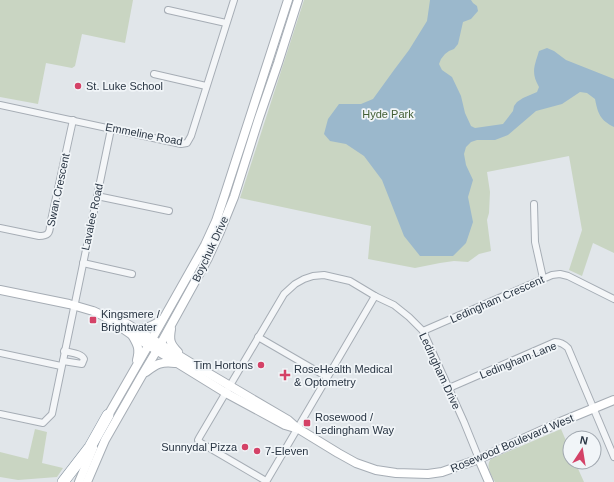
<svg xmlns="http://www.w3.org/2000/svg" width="614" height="482" font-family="Arial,sans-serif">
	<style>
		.green { fill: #c9d5c2 }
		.water { fill: #9bb8cc }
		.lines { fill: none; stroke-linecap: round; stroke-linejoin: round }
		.street-casing { stroke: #a6adb5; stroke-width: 8 }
		.secondary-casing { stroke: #a6adb5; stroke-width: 10 }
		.highway-casing { stroke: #8895a2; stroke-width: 12 }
		.street { stroke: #f4f6f8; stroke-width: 6 }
		.secondary { stroke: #fff; stroke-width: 8 }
		.highway { stroke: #fff; stroke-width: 11 }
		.poi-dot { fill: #d44267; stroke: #f1f5f8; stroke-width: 1.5 }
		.labels { text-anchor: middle; stroke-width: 3.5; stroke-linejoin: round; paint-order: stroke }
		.poi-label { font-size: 11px; fill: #293543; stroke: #f1f5f8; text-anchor: start }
		.park-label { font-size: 11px; fill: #425f35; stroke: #f1f5f8 }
		.street-label { font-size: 11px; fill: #293543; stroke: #f1f5f8 }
	</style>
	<rect width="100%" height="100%" fill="#e1e6ea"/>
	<!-- green -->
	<g class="green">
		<polygon points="0,0 133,0 125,43 82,34 75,66 72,68 46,63 38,104 0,97"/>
		<polygon points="304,0 614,0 614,253 593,243 582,276 569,270 582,230 569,156 487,172 490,192 489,213 487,220 491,251 479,254 468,262 454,261 440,263 415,268 368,259 371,226 240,198"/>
		<polygon points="35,429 47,432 42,463 63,468 57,477 18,480 0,477 0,452 28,459"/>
		<path d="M561,429L570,450V462H575L584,482H495C491,474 485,466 491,459Z"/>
	</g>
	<!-- water -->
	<path class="water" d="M430,0H471L473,3L477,6L478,11L471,19L463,22L458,44L454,49L449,51L445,54L441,59L439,64L442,70L452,77L461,96L465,113L471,126L475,128L503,124L513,111L514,106L517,102L523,98L537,92L539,87C531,73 534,67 539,51L547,48L554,51L566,60L614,79V127C600,120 598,114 595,99L587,93L580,92L562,104L536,111L508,135L495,140H477L471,142L466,147L464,154L466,165L473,180L468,197L473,222L466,243L453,256H420L404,236L382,180L364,156L346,144L330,141L324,134L328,119L339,104H361L373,99L394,70L409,50L427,21Z"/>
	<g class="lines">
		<defs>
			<g id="street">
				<polyline points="168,10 226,23"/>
				<polyline points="154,74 206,86"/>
				<polyline points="0,105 181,144 187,143 191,136 234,0"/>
				<polyline points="97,196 169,211"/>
				<polyline points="534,204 535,242 543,278"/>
				<path d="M0,228L39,236C48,236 50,233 50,225L73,120"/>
				<polyline points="83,263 132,274"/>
				<polyline points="423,331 552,275 560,274 568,276 614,299"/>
				<polyline points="258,337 327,377"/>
				<polyline points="0,353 61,366"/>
				<path d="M63,361L82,364L84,359C81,353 71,353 64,351"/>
				<path d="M449,388L555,342C561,342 564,344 568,348L614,457"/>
				<polyline points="0,414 43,423 52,414 111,129"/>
				<polyline points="266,481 201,443 198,440 199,438 284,294 295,284 304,279 313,276 324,275 350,281 375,296 394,305 409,317 423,331 464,422 479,459"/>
				<polyline points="266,482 375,296"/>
			</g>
			<g id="secondary">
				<polyline points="0,290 69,304 93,311 106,317 132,335 226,393 285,425 295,428"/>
				<polyline points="106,317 119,319 191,363 288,420 297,428 302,431 338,453 356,463 376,470 396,473 428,474 442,472 479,459 558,423 614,400"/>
				<path d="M134,329C147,329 152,326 162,320"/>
				<path d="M171,329C169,340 170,344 178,352"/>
				<path d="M132,335C138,345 140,349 137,360"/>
				<path d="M146,372C156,364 162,361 175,363"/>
				<polyline points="106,419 152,339 205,245 216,221 225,194 288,0"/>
				<polyline points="479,459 489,482"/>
				<polyline points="79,482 93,448"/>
				<polyline points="87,482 105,440 141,377 160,345 208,258 219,234 234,197 259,118 278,63 298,0"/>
			</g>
			<polyline id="highway" points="63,482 90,447 108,415"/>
		</defs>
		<!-- street casing -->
		<use href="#street" class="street-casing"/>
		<!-- secondary casing -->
		<use href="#secondary" class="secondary-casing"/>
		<!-- highway casing -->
		<use href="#highway" class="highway-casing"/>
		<!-- street -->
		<use href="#street" class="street"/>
		<!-- secondary -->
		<use href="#secondary" class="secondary"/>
		<!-- highway -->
		<use href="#highway" class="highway"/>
	</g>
	<!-- markers -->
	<g class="poi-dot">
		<circle cx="78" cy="86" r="4"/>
		<rect x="89" y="316" width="8" height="8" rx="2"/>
		<circle cx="261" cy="365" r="4"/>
		<path d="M283 369h4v4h4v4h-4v4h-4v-4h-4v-4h4z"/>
		<rect x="303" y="419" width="8" height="8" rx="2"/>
		<circle cx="245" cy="447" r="4"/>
		<circle cx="257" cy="451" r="4"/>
	</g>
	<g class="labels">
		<!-- poi labels -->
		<g class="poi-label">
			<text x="86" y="90">St. Luke School</text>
			<text x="101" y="318">Kingsmere /<tspan x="101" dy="13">Brightwater</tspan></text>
			<text x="253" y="369" text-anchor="end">Tim Hortons</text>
			<text x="294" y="373">RoseHealth Medical<tspan x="294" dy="13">&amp; Optometry</tspan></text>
			<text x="315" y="421">Rosewood /<tspan x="315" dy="13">Ledingham Way</tspan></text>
			<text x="237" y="451" text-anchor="end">Sunnydal Pizza</text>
			<text x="265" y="455">7-Eleven</text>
		</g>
		<!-- park labels -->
		<g class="park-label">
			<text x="388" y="118">Hyde Park</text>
		</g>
		<!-- street labels -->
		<g class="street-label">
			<text transform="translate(144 134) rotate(11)" y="4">Emmeline Road</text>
			<text transform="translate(58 190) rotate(-78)" y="4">Swan Crescent</text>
			<text transform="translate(92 217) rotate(-78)" y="4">Lavalee Road</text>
			<text transform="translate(210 249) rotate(-65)" y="4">Boychuk Drive</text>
			<text transform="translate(497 299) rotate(-24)" y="4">Ledingham Crescent</text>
			<text transform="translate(518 360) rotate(-22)" y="4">Ledingham Lane</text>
			<text transform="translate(440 371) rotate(65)" y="4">Ledingham Drive</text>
			<text transform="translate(512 443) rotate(-23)" y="4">Rosewood Boulevard West</text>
		</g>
	</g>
	<!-- north arrow -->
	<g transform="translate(582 450) rotate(12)"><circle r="19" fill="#f1f5f8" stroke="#a1a8b0"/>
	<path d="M0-3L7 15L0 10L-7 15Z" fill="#d44267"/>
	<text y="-6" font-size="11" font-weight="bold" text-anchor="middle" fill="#293543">N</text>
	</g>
</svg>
